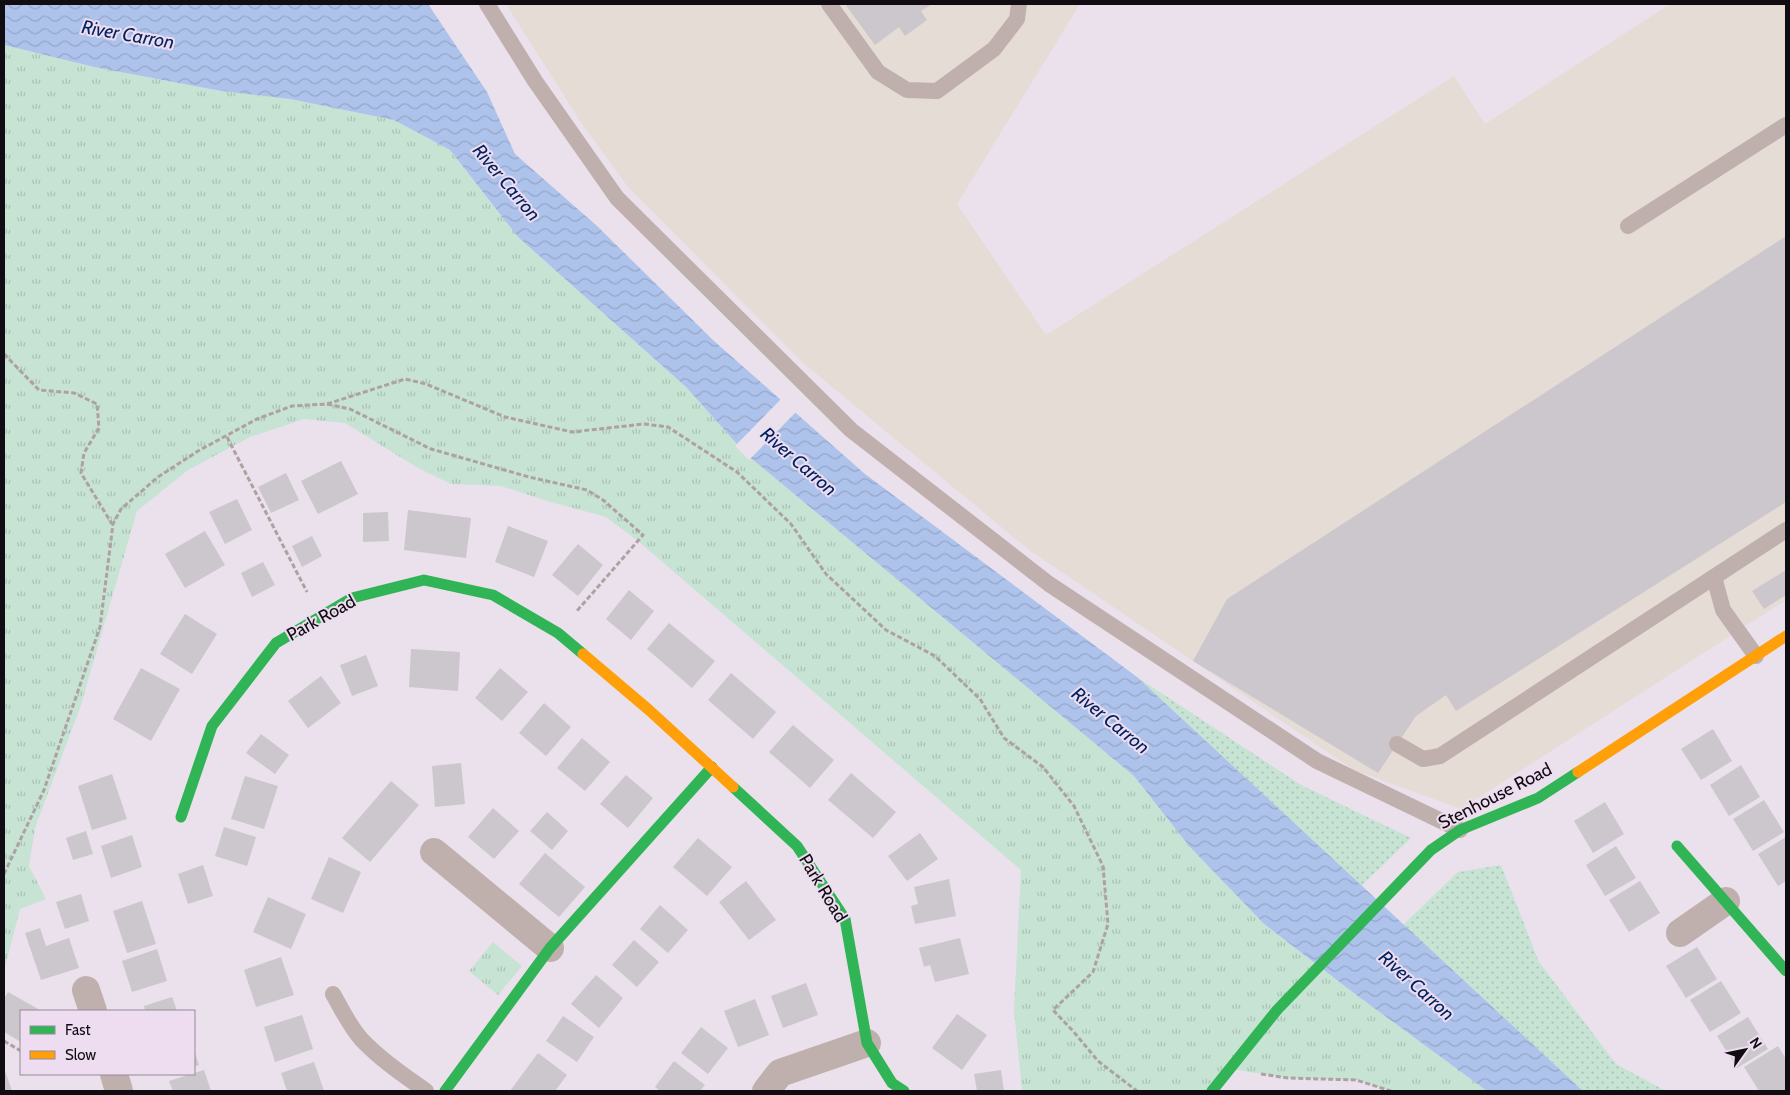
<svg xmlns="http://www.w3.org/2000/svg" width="1790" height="1095" font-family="Cabin,sans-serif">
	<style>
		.industrial { fill: #e6dcd6 }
		.grass { fill: url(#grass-dots) }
		.park { fill: url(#park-tufts) }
		.water { fill: url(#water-waves) }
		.pier { fill: #eae1ec }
		.building { fill: #ccc6cd }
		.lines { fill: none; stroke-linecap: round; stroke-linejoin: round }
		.path { stroke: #aea1a2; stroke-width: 3; stroke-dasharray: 5 2.5; stroke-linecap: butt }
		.lane { stroke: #c0b0ad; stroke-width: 16 }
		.street { stroke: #c0b0ad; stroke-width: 28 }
		.fast { stroke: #30b455; stroke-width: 11 }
		.slow { stroke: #ff9f0a; stroke-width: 11 }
		.labels { text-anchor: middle; stroke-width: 4; stroke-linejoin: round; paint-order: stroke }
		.street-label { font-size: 18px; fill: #110c12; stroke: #eeddf0 }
		.water-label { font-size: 19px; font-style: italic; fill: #002460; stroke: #eeddf0 }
	</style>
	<defs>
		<pattern id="grass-dots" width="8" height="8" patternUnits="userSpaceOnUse" patternTransform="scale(1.25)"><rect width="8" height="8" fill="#c7e3d4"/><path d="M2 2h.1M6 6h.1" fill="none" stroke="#aac2b5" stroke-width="1.8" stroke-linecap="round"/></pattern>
		<pattern id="park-tufts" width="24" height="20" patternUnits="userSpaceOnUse" patternTransform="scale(1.25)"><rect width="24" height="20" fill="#c7e3d4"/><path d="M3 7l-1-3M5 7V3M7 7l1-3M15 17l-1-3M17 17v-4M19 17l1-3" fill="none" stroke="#aac2b5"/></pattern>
		<pattern id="water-waves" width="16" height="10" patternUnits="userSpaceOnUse" patternTransform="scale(1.25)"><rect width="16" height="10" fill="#aec3eb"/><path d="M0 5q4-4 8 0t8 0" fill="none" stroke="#95a6c8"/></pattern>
	</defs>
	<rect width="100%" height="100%" fill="#eae1ec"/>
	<!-- industrial -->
	<polygon class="industrial" points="508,4 1080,4 957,204 1046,335 1454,76 1485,124 1670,4 1786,4 1786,600 1461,809 1354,770 1029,550 802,362 628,187 582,124 509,9"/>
	<!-- grass -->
	<g class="grass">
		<polygon points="1137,677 1301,785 1411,838 1361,886"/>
		<polygon points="1501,865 1539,962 1616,1064 1666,1091 1583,1091 1403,925 1458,872"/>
	</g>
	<!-- park -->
	<g class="park">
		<polygon points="4,45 94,67 221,91 290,99 394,120 450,150 518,237 686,387 746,454 1134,776 1189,846 1263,923 1355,994 1487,1091 1391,1091 1356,1080 1288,1078 1231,1069 1212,1091 1022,1091 1014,1010 1021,870 638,541 606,517 551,502 501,486 451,484 418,468 345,423 304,419 250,437 188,470 137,511 81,705 35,828 29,866 46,899 20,909 4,971"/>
		<polygon points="493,942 522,966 498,995 469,971"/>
	</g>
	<!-- water -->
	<polygon class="water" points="4,4 428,4 487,92 515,154 596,225 714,341 865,474 1137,677 1583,1091 1487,1091 1355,994 1263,923 1189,846 1134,776 746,454 686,387 518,237 450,150 394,120 290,99 221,91 94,67 4,45"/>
	<!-- pier -->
	<polygon class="pier" points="782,398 797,411 749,460 735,446"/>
	<!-- building -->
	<g class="building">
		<polygon points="845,4 932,4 921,11 927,20 905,36 899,27 875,45"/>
		<polygon points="1786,236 1786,502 1456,711 1446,695 1416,716 1378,773 1193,661 1227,599"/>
		<polygon points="341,461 358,494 318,514 301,481"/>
		<polygon points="286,473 299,500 271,513 258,487"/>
		<polygon points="237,499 252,530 225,544 209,512"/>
		<polygon points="408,510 471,518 466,558 404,550"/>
		<polygon points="388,512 389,541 363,542 363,513"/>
		<polygon points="508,526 548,541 534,577 495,562"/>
		<polygon points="205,531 225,565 185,588 165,554"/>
		<polygon points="312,536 322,556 302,567 292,546"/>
		<polygon points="578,544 603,565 578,596 552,575"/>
		<polygon points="263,562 275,585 252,597 241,573"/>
		<polygon points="1786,570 1786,595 1764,609 1752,591"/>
		<polygon points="629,590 654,611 631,640 606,619"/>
		<polygon points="185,614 217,634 192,674 160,654"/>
		<polygon points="669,623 715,661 692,688 647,649"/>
		<polygon points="411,649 460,652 458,691 409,687"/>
		<polygon points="366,655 378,686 352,696 340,665"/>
		<polygon points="141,668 180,689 151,741 113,719"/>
		<polygon points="500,668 528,692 502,721 475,698"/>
		<polygon points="731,673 776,712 753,739 708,700"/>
		<polygon points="321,676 341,703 308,728 288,701"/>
		<polygon points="544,703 571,727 546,756 519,733"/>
		<polygon points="793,725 834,760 810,788 769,752"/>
		<polygon points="1713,729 1732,761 1701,780 1681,749"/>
		<polygon points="261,734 289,755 275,774 246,753"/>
		<polygon points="582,738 610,762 585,791 557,768"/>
		<polygon points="461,763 465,804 435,807 432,766"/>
		<polygon points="1741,765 1760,797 1729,816 1710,785"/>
		<polygon points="851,773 896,812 873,838 828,800"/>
		<polygon points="112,774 127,819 92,830 78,786"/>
		<polygon points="626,775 653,798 628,828 600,804"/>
		<polygon points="245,776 278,786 264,829 231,819"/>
		<polygon points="391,781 419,805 370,862 342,838"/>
		<polygon points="1764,800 1784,832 1753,851 1733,819"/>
		<polygon points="1605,802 1624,834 1593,853 1574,821"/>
		<polygon points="493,808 519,831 494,859 468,837"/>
		<polygon points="547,812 568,831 552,850 530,831"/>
		<polygon points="224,827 256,837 247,866 215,856"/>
		<polygon points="86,831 93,854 73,860 66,838"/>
		<polygon points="920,833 938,859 907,881 888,856"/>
		<polygon points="132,835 142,867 111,878 101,846"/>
		<polygon points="1786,837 1786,881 1778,886 1758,854"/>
		<polygon points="698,838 732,867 707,896 673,867"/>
		<polygon points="1616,846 1636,878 1605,896 1586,865"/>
		<polygon points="545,853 585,887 559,917 519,884"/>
		<polygon points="329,857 361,872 343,913 311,899"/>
		<polygon points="203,865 213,896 188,904 178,874"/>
		<polygon points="949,879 956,916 915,924 911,906 918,904 914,887"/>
		<polygon points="746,881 776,920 749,940 719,902"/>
		<polygon points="1640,881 1660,913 1629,932 1609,900"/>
		<polygon points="81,894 89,921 65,929 56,902"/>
		<polygon points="268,897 306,914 291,949 253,932"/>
		<polygon points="142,901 156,944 127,953 113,911"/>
		<polygon points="660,905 688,930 668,953 640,929"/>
		<polygon points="40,928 46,946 69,938 79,968 41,980 25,933"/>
		<polygon points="960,938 969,974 935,982 930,965 924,967 919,948"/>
		<polygon points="634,940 659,962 637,987 612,965"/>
		<polygon points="1697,947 1717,979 1686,998 1666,966"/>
		<polygon points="157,949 167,981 132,992 122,961"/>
		<polygon points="281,957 294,995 256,1007 244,970"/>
		<polygon points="596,975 623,998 599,1028 571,1004"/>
		<polygon points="1721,981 1741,1013 1710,1032 1690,1000"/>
		<polygon points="806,983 818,1015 783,1028 771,996"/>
		<polygon points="8,992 40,1010 21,1011 21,1042 4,1032 4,999"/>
		<polygon points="172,997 177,1011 145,1011 144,1006"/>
		<polygon points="755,999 769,1035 738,1047 724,1011"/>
		<polygon points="957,1014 987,1035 962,1070 932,1048"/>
		<polygon points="302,1015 313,1049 275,1062 264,1027"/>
		<polygon points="563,1016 594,1037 577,1062 546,1041"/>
		<polygon points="1748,1017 1768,1049 1737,1068 1717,1036"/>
		<polygon points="701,1027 728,1048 708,1074 681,1053"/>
		<polygon points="1778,1046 1786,1059 1786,1090 1784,1091 1759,1091 1744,1067"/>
		<polygon points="194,1050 199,1065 194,1067"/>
		<polygon points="538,1053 567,1075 555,1091 510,1091"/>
		<polygon points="674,1061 705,1085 700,1091 660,1091 655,1087"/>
		<polygon points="314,1062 324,1091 287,1091 281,1073"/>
		<polygon points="4,1068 12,1091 4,1091"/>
		<polygon points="204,1070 211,1091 173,1091 169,1081"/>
		<polygon points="1001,1070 1004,1091 977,1091 974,1074"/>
	</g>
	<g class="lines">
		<!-- path -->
		<g class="path">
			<polyline points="4,354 39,390 74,393 97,404 99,428 84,453 81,473 112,524"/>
			<polyline points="327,404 350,409 431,449 529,477 587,490 603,500 643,535 576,612"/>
			<polyline points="227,437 307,592"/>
			<polyline points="4,874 44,790 100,627 113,524 121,509 158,477 198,451 257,419 292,406 327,404 405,379 426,384 505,417 572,432 644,424 668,427 737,472 791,524 826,574 886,630 935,656 980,699 1004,738 1043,767 1074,806 1103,866 1108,924 1093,972 1053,1010 1073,1031 1098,1061 1137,1091"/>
			<polyline points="4,1041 21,1051"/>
			<polyline points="1261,1074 1288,1078 1356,1080 1391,1091"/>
		</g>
		<!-- lane -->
		<g class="lane">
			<polyline points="487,4 535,81 617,198 851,430 1049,584 1317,761 1460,830"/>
			<polyline points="829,4 878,72 907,90 937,91 994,49 1017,19 1019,4"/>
			<polyline points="1628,226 1786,125"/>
			<polyline points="1714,577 1723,610 1756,656"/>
			<polyline points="1397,744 1423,759 1440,756 1786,530"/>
			<path d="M333,994C342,1010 350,1027 362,1040C381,1060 405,1076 426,1091"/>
		</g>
		<!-- street -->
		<g class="street">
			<polyline points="434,852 550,948"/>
			<polyline points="1680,933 1726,901"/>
			<polyline points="86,990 93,1011"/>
			<polyline points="114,1074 119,1091"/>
			<polyline points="766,1091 780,1073 867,1043"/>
		</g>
		<!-- fast -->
		<g class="fast">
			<polyline points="733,787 797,846 845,919 867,1043 892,1083 904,1091"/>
			<polyline points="181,817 212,726 276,643 352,598 424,580 493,595 558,633 583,654"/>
			<polyline points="1677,846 1786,971"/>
			<polyline points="445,1091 550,948 712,767"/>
			<polyline points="1212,1091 1277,1010 1431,850 1460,830 1538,798 1578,772"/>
		</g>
		<!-- slow -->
		<g class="slow">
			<polyline points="583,654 649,710 733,787"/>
			<polyline points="1578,772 1786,636"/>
		</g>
	</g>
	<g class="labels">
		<!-- street labels -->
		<g class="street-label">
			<text transform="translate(321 618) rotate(-29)" y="6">Park Road</text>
			<text transform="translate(1495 796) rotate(-27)" y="6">Stenhouse Road</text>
			<text transform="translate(823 888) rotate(59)" y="6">Park Road</text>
		</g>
		<!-- water labels -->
		<g class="water-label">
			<text transform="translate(128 34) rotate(10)" y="7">River Carron</text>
			<text transform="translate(507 182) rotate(50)" y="7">River Carron</text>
			<text transform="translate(799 461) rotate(41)" y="7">River Carron</text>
			<text transform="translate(1111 720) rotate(39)" y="7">River Carron</text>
			<text transform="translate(1417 985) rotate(42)" y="7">River Carron</text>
		</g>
	</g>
	<!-- border -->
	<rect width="1790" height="1095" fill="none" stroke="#110c12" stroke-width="10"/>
	<!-- legend -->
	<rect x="20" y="1010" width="175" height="65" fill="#eeddf0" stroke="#968997"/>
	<rect x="30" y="1026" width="25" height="8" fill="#30b455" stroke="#968997"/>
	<text x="65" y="1035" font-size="15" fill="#110c12">Fast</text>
	<rect x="30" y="1051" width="25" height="8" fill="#ff9f0a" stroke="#968997"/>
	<text x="65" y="1060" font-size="15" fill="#110c12">Slow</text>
	<!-- north arrow -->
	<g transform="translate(1745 1050) rotate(57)" stroke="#eeddf0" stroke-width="4" paint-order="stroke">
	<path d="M0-4L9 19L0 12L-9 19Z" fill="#110c12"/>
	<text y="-8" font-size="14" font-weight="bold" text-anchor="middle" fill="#110c12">N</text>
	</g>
</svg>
